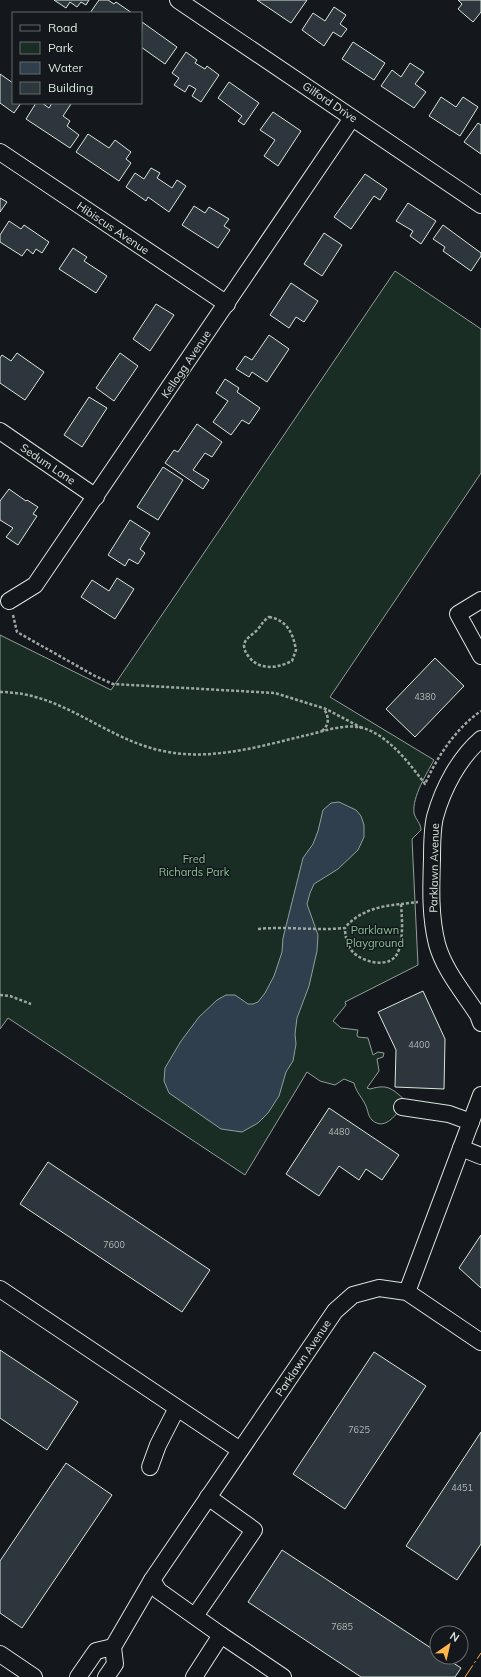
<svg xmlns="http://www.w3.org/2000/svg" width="481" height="1677" font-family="Mulish,sans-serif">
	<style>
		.green { fill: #1a2d24; stroke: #939e99 }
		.water { fill: #2f3f4d; stroke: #939e99 }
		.building { fill: #2c363c; stroke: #d8e6dc }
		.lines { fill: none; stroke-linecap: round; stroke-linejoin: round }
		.minor-casing { stroke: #d8e6dc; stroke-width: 18 }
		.path { stroke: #9da8a2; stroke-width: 2.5; stroke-dasharray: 3 2; stroke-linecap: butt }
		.minor { stroke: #14181c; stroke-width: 16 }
		.power { stroke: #ffb74d; stroke-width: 1; stroke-dasharray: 14 3 2 3; stroke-linecap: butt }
		.labels { text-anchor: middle; stroke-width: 3; stroke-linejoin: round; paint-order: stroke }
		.number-label { font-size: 9px; fill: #adbab4 }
		.street-label { font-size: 11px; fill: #d8e6dc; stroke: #14181c }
		.park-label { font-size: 11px; fill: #8ac095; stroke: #14181c }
	</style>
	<rect width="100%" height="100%" fill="#14181c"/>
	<!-- green -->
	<path class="green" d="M395,271L481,329V473L330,697L434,760C427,773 412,797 414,813C415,819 421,823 421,830L412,839L418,965L345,1002L346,1005L333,1021L341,1028L358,1030L357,1035L358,1037L368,1038L373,1055L378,1052L384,1053L383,1057L377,1059L379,1071L367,1088L370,1089C388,1084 391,1088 405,1100C400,1110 386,1133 372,1120C368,1116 368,1111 366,1106C362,1097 356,1092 354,1083L344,1079L335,1085L320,1081L307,1072L245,1175L8,1018L0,1029V635L111,690Z"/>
	<!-- water -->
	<polygon class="water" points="339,802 356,810 361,816 364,825 364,837 358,850 338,869 314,884 310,893 307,904 318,935 317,951 309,986 297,1018 295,1034 296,1044 293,1061 286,1072 279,1096 268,1113 258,1123 242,1132 221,1129 169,1093 164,1081 165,1068 181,1041 199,1017 217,1000 226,995 235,995 248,1004 253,1004 258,1002 265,993 274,976 282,952 283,938 303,858 313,844 318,831 323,810 331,803"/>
	<!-- building -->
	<g class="building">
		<polygon points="54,0 89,0 86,5 81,2 77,7 70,2 66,8"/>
		<polygon points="99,0 108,0 114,4 116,2 132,13 90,13"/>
		<polygon points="257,0 307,0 291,23"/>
		<polygon points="458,0 481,0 481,12 473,22 458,9 462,4"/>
		<polygon points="334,7 346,15 340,24 347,29 341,37 333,32 324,46 302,30 313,13 325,21"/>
		<polygon points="142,22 177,47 165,64 141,47"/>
		<polygon points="353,42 385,63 374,80 342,59"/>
		<polygon points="186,52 197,60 195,63 205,69 207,66 219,75 201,102 192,96 196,89 189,85 185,92 174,85 179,78 172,73"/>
		<polygon points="410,63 424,72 415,84 426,92 414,108 381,86 392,70 401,77"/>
		<polygon points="0,74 13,83 13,103 21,103 14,113 0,103"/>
		<polygon points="229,82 259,103 244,125 238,121 242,116 218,98"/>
		<polygon points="441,97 456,107 463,97 478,107 460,136 429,116"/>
		<polygon points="36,103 42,103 49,108 52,103 69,103 71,104 63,116 70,121 67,126 79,135 70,148 26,119"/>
		<polygon points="273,112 301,131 278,166 264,156 275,140 260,130"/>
		<polygon points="478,123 481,125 481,154 464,142"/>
		<polygon points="88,134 109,148 115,140 131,152 126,159 131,163 119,181 76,152"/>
		<polygon points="151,168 160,173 157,178 172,188 177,180 186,186 169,212 148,197 146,201 126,187 135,173 144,179"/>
		<polygon points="365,174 387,189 380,200 374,196 351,229 334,217"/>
		<polygon points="0,198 7,202 0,212"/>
		<polygon points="408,203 436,221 421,244 410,236 413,231 396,221"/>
		<polygon points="194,206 205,213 209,207 229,219 224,226 230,230 218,248 182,225"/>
		<polygon points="9,221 21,229 24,225 49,242 42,253 36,249 33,254 27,249 22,256 0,242 0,235"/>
		<polygon points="443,225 481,253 481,256 471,271 443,251 445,247 433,239"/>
		<polygon points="324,233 342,245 322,276 304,264"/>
		<polygon points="73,248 87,257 84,261 107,276 96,293 59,269"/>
		<polygon points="291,283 318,301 304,322 296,317 289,328 270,315"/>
		<polygon points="156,304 174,315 150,351 133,339"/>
		<polygon points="269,335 289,349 267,382 252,372 249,377 236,369 245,356 252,360"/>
		<polygon points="17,353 44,372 25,400 0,383 0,358 2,355 11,361"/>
		<polygon points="120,353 138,366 114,401 96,388"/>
		<polygon points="225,379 239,388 237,392 260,408 249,424 242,420 231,435 213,422 228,401 216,393"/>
		<polygon points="89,397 107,408 82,447 64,435"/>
		<polygon points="197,424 222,442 212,457 205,453 193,470 209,480 203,489 165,463 174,450 178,452"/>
		<polygon points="163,467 183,480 158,520 137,507"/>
		<polygon points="9,489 26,501 27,500 38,507 33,514 37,516 18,545 6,537 13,528 0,520 0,501"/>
		<polygon points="130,520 150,533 140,549 145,553 138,564 129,559 125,566 108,555"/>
		<polygon points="117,578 134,589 115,619 81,597 92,580 109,591"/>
		<polygon points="435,658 464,686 415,737 386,709"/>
		<polygon points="423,991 445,1039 444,1089 395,1087 396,1050 378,1012"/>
		<polygon points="329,1108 399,1155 382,1180 366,1169 359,1180 339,1166 319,1196 286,1174"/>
		<polygon points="48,1162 210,1270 182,1312 20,1204"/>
		<polygon points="481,1235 481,1288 459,1268"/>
		<polygon points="0,1350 78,1402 47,1450 0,1418"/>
		<polygon points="374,1352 426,1386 345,1509 293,1474"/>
		<polygon points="481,1432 481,1544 457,1580 406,1546"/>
		<polygon points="66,1463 112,1495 22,1628 0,1613 0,1561"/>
		<polygon points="282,1550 437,1652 437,1657 444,1657 461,1668 455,1677 361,1677 248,1602"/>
	</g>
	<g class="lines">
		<defs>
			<g id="minor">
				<polyline points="178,0 481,205"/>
				<polyline points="0,152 227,304"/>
				<polyline points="0,431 96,497"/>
				<polyline points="481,600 458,614 481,656"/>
				<polyline points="9,601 35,585 352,118"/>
				<path d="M481,739C459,758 443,788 435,817C432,830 432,846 432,859C431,888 430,916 437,944C444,970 464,993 478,1015L481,1023"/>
				<polyline points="402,1107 449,1114 471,1122"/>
				<polyline points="461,1148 481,1156"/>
				<polyline points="0,1289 240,1450"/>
				<polyline points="407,1292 481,1095"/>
				<polyline points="150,1467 158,1445 177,1408"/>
				<polyline points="152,1580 159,1591 221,1635 194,1677"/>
				<polyline points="195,1616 254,1530 208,1497"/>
				<polyline points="221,1635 283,1677"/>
				<polyline points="0,1654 34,1677"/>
				<polyline points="78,1677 96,1651 113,1647"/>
				<polyline points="106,1677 115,1664 113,1647 152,1580 335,1311 353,1295 379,1288 407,1292 481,1342"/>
			</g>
		</defs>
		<!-- minor casing -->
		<use href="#minor" class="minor-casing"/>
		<!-- path -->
		<g class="path">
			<polyline points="13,615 17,632 95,676 113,684 275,693 326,709 362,728"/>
			<path d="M269,617C287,620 293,633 296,650L292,661C278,668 260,671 249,657C246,653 244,650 244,645C245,638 254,634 258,629C262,624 263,621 269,617Z"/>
			<path d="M0,692C63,692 104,739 163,751C210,761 258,747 303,736C322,732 344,723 363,728C388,735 410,764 425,784C437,757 456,728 481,711"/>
			<path d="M322,731C330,724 329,717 324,709"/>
			<polyline points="401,904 418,902"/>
			<path d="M258,929C287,926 316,931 345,928C358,911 380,906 401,904C402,917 404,942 397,954C389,969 362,962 353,952C347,946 345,936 345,928"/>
			<polyline points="0,995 10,996 31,1004"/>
		</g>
		<!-- minor -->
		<use href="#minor" class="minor"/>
		<!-- power -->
		<polyline class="power" points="465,1677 481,1653"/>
	</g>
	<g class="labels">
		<!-- number labels -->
		<g class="number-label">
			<text x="425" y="700">4380</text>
			<text x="419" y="1048">4400</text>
			<text x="339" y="1135">4480</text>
			<text x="114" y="1248">7600</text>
			<text x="359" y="1433">7625</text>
			<text x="462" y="1491">4451</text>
			<text x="342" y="1630">7685</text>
		</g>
		<!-- street labels -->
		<g class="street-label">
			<text transform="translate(330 102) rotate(34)" y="4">Gilford Drive</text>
			<text transform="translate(113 228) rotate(34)" y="4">Hibiscus Avenue</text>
			<text transform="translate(186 364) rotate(-56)" y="4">Kellogg Avenue</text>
			<text transform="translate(48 464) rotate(34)" y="4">Sedum Lane</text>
			<text transform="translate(434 868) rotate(-89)" y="4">Parklawn Avenue</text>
			<text transform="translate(303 1358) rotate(-56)" y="4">Parklawn Avenue</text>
		</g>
		<!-- park labels -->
		<g class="park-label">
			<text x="194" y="863">Fred<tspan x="194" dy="13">Richards Park</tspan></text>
			<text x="375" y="934">Parklawn<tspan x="375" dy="13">Playground</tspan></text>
		</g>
	</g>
	<!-- legend -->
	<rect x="12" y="12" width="130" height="92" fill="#14181c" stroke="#626a69"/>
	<rect x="20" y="25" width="20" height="6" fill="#14181c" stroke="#626a69"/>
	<text x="48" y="32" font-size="12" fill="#d8e6dc">Road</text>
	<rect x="20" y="42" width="20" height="12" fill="#1a2d24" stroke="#626a69"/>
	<text x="48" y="52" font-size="12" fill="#d8e6dc">Park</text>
	<rect x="20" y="62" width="20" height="12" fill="#2f3f4d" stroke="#626a69"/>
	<text x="48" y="72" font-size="12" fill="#d8e6dc">Water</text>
	<rect x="20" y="82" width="20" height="12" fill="#2c363c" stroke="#626a69"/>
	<text x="48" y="92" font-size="12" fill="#d8e6dc">Building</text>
	<!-- north arrow -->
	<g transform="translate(449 1645) rotate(34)"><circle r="19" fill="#14181c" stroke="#626a69"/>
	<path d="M0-3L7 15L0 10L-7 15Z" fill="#ffb74d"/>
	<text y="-6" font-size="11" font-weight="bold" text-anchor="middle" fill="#d8e6dc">N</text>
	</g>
</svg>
